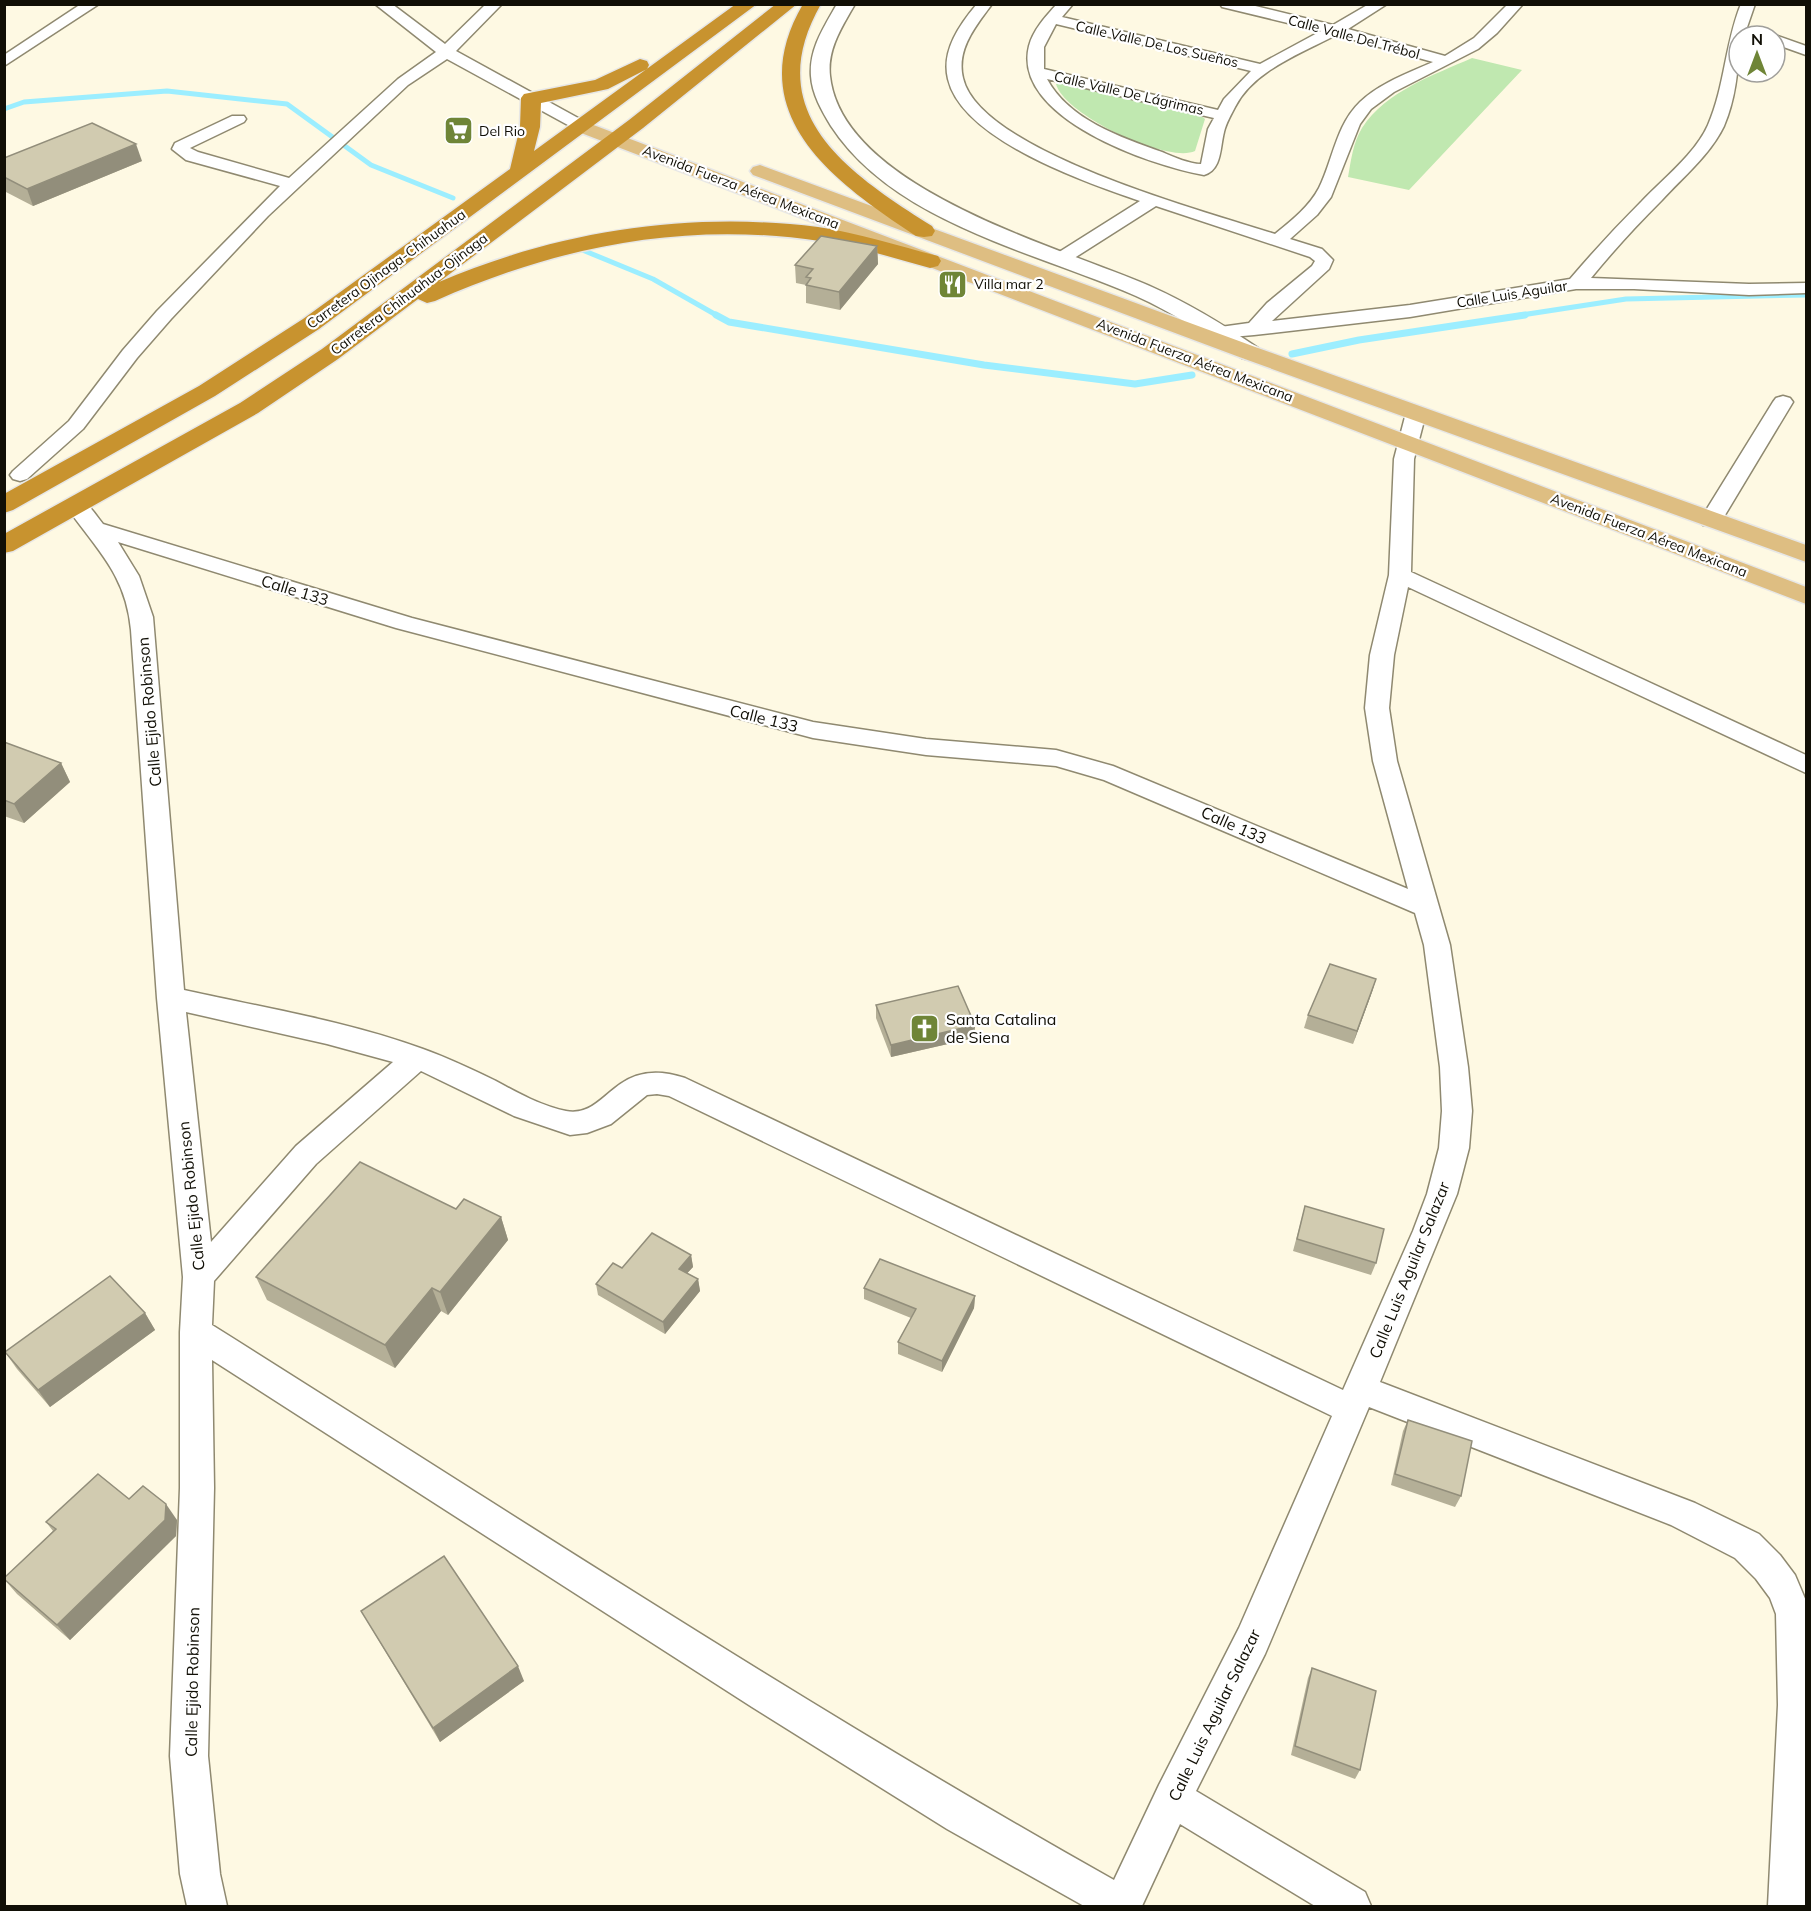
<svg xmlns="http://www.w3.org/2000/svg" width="1811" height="1911" font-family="Mulish,sans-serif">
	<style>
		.green { fill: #c0e8b0 }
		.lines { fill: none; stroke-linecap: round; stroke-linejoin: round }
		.stream-far1 { stroke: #9ceeff; stroke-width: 5 }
		.stream { stroke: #9ceeff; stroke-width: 7 }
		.street-casing { stroke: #8f8970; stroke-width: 3 }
		.secondary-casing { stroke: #8f8970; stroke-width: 3 }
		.primary-casing { stroke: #e7e7e6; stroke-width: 3 }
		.highway-casing { stroke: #e7e7e6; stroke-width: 3 }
		.street { fill: #fff; fill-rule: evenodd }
		.secondary { fill: #fff; fill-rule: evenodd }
		.primary { fill: #debe82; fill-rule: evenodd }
		.highway { fill: #c8932f; fill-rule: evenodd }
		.wall { fill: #b4af97 }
		.shaded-wall { fill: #928e7b }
		.building { fill: #d1cbb0; stroke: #928e7b; stroke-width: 1.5 }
		.labels { text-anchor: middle; stroke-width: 4.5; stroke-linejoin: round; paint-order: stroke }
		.far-street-label { font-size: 14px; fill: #110f06; stroke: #fff }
		.far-poi-label { font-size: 14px; fill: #110f06; stroke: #fff; text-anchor: start }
		.street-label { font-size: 16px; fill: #110f06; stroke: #fff }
		.poi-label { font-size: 16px; fill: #110f06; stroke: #fff; text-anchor: start }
	</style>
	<rect width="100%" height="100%" fill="#fef9e3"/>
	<!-- green -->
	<g class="green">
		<path d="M1472,58L1522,70L1409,190L1348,177C1351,160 1353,143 1362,128C1386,91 1434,75 1472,58Z"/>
		<path d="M1060,82H1070L1200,115L1205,119L1195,151C1168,164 1064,115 1056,84Z"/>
	</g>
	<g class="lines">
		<!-- stream-far1 -->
		<g class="stream-far1">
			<polyline points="4,109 24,102 167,91 287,104 371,165 453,198"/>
			<polyline points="580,249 653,279 718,316"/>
			<polyline points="1515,316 1626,299 1806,295"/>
		</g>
		<!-- stream -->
		<g class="stream">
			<polyline points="716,315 729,322 984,365 1135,384 1192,375"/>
			<polyline points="1292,354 1359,340 1525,315"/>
		</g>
		<defs>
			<g id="street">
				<polygon points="81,4 99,4 4,66 4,55"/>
				<polygon points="375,4 392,4 445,44 486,4 502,4 456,51 589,124 591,127 589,130 577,130 447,59 408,85 268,216 171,319 137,358 83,429 27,479 20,481 13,479 10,475 13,471 69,421 123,350 157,311 280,186 186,160 172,149 175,143 232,116 244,116 246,119 244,122 190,148 198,152 289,178 398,79 436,52"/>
				<path d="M977,4H992C976,26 956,49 963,78C980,152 1207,212 1275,234C1291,221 1309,207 1319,188C1333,160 1336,125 1360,102C1380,83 1408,73 1433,62L1336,35C1302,53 1254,70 1235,107C1231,115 1226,123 1224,132C1220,147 1222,170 1204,175C1152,166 1011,118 1029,46C1033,30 1046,16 1057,4H1073L1062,17L1260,64L1321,31L1222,7L1220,4H1247L1333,25L1369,4H1387L1348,29L1445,56L1474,38L1508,4H1523L1497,33L1478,49L1394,92L1371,109L1360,124L1331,197L1317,215L1290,239L1322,249L1333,260L1329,269L1272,321L1410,305L1570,279C1593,252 1617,226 1642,201C1664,178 1695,154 1708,125C1725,86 1725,43 1741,4H1755L1744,36H1739C1739,66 1736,98 1724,126C1710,155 1683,177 1662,200C1637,225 1613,251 1591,278L1749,284L1806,283V293L1749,295L1634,289H1576L1410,317L1254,335L1220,338L1213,336L1211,332L1213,328L1249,323L1267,303L1312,266L1315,261L1310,257L1156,206L1068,262H1056L1053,258L1056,254L1140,201C1087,183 962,140 948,79C941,51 960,24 977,4ZM1056,24L1251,71L1224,99L1218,110L1044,69V47ZM1047,79L1214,118L1208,129L1201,164C1189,164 1174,157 1162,152C1120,137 1069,120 1047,79Z"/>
				<polygon points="1775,35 1806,46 1806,55 1775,44 1775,36 1770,36"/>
				<polygon points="1783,396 1790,398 1793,402 1722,520 1719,525 1711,526 1703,525 1700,520 1773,402 1776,398"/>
				<path d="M1416,407L1423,409L1426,413L1414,459L1411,572L1806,755V773L1408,587L1394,655L1389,708L1397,761L1450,945L1468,1067L1472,1111L1469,1148L1457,1194L1380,1382L1695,1503L1759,1534L1780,1555L1795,1575L1806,1601V1906H1768L1778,1705L1776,1614L1770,1598L1756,1579L1735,1558L1671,1525L1369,1407L1265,1654L1196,1791L1365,1892L1371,1906H1315L1180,1824L1142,1906H1084L947,1829L752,1707L212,1360L214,1488L208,1756L220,1874L227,1906H187L180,1874L170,1756L180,1488V1332L183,1277L157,998L131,630C126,574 96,549 66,506L70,502C87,497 93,512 103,524L412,618L813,722L926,739L1056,750L1113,766L1408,889L1373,761L1365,708L1370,655L1389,575L1394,459L1406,413L1409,409ZM118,542L396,628L813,738L926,755L1056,766L1104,780L1415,913L1424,945L1440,1067L1442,1111L1439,1148L1427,1194L1413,1231L1343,1390L685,1078C613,1054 608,1119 566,1111C541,1106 516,1092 494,1080C471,1069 448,1058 423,1049C347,1021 264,1008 184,990L153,617L139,576ZM186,1012L327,1044L393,1062L296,1146L211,1242ZM421,1071L514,1116L570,1135L587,1133L611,1124L647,1095L657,1094L669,1096L1332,1416L1239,1628L1159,1785L1114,1880C806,1707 511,1513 212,1325L214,1281L316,1164Z"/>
			</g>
			<path id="secondary" d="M837,4H855C842,27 827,49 830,76C842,190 1064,248 1152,287C1190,304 1224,325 1258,348L1262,353L1258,358L1250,360L1242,358C1207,335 1174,313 1136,296C1036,252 894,223 831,126C822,111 812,94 811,76C809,49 824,27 837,4Z"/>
			<g id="primary">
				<polygon points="583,121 1806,587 1806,604 576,131 573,127 576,123"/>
				<polygon points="760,165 1258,348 1806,545 1806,562 1242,358 753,175 750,171 753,167"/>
			</g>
			<g id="highway">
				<polygon points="736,4 757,4 319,329 215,396 13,510 4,513 4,494 199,386 303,319 510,169 520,127 521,98 524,94 595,80 640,59 647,61 649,65 647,69 608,89 541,103 540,127 534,151"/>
				<path d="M776,4H797L643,128L439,282C558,231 689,211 818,227C859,233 898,246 938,256L941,261L938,266L930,268C893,258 857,246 820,241C684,221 559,246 435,301L427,303L418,299L338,359L258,413L13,551L4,553V534L240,403L322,349L629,120Z"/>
				<path d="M803,4H821C758,114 850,174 932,226L935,231L932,236L924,237L916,236C834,182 739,114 803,4Z"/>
			</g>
		</defs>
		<!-- street casing -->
		<use href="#street" class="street-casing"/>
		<!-- secondary casing -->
		<use href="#secondary" class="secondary-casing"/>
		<!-- primary casing -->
		<use href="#primary" class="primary-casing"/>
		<!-- highway casing -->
		<use href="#highway" class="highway-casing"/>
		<!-- street -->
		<use href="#street" class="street"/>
		<!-- secondary -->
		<use href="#secondary" class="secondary"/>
		<!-- primary -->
		<use href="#primary" class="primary"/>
		<!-- highway -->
		<use href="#highway" class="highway"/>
	</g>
	<!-- wall -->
	<g class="wall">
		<polygon points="4,158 142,161 33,206 4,191"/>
		<polygon points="877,246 878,264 840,310 806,303 806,285 796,283 795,265"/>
		<polygon points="4,742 61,763 70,782 24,823 4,816"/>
		<polygon points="1376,979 1372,992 1353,1044 1304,1028 1308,1015"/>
		<polygon points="876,1005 975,1025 974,1038 891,1057 876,1018"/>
		<polygon points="1305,1206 1376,1263 1371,1275 1293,1251"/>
		<polygon points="456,1209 501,1217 508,1240 448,1315 441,1311 395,1368 267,1300 256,1277"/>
		<polygon points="691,1255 693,1267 687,1273 698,1279 700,1291 665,1334 598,1295 596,1284 622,1268"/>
		<polygon points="864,1288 975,1296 974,1308 942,1372 898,1354 898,1342 911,1318 864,1299"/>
		<polygon points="145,1313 155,1330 50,1407 17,1369 5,1352"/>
		<polygon points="1408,1420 1461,1496 1455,1507 1391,1485 1403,1431"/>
		<polygon points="129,1499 177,1520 176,1536 70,1640 17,1594 4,1579 53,1531 46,1522"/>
		<polygon points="361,1611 524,1681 440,1742 370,1626"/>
		<polygon points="1312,1668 1360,1770 1355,1779 1291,1755 1308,1678"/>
	</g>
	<!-- shaded-wall -->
	<g class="shaded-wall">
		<polygon points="136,144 142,161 33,206 27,189"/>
		<polygon points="877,246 878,264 840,310 839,292"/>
		<polygon points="61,763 70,782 24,823 14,804"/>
		<polygon points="1376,979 1372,992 1353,1044 1357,1031"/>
		<polygon points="975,1025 974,1038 891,1057 891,1045"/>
		<polygon points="501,1217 508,1240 448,1315 440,1292"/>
		<polygon points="691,1255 693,1267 681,1280 679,1269"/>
		<polygon points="698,1279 700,1291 665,1334 663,1322"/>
		<polygon points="432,1288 441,1311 395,1368 385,1345"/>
		<polygon points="975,1296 974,1308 942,1372 942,1361"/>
		<polygon points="145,1313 155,1330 50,1407 38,1390"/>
		<polygon points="166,1504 177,1520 176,1536 70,1640 57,1625"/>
		<polygon points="518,1666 524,1681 440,1742 433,1728"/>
	</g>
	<!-- building -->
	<g class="building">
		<polygon points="92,123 136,144 27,189 4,177 4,158"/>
		<polygon points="821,236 877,246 839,292 806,285 811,278 806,277 813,269 795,265"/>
		<polygon points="4,742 61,763 14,804 4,800"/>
		<polygon points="1330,964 1376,979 1357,1031 1308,1015"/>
		<polygon points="958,986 975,1025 891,1045 876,1005"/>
		<polygon points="360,1162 456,1209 464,1199 501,1217 440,1292 432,1288 385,1345 256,1277"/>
		<polygon points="1305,1206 1384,1229 1376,1263 1297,1239"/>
		<polygon points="652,1233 691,1255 679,1269 698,1279 663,1322 596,1284 613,1263 622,1268"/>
		<polygon points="880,1259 975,1296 942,1361 898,1342 916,1309 864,1288"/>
		<polygon points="110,1276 145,1313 38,1390 5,1352"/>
		<polygon points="1408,1420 1472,1441 1461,1496 1395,1474"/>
		<polygon points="98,1474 129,1499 143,1486 166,1504 165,1520 57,1625 4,1579 4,1578 56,1529 46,1522"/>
		<polygon points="444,1556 518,1666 433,1728 361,1611"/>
		<polygon points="1312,1668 1376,1691 1360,1770 1295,1746"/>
	</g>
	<!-- icons -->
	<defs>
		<symbol id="supermarket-square" viewBox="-11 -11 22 22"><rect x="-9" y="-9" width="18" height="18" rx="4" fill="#6f8537" stroke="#fff"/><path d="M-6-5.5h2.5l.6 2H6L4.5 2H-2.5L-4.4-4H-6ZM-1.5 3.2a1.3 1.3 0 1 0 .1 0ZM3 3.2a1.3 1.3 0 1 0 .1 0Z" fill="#fff"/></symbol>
		<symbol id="restaurant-square" viewBox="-11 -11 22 22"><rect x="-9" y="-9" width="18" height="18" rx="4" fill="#6f8537" stroke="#fff"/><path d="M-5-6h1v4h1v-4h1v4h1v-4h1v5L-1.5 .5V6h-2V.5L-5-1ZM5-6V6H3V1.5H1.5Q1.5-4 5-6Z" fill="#fff"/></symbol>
		<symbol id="church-square" viewBox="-11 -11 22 22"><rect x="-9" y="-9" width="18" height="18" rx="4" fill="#6f8537" stroke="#fff"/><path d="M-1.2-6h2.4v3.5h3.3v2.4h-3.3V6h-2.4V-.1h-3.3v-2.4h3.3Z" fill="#fff"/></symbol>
	</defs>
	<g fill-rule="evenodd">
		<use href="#supermarket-square" x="442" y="114" width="33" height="33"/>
		<use href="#restaurant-square" x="936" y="268" width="33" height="33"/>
		<use href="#church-square" x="908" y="1012" width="33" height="33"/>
	</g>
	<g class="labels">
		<!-- far-street labels -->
		<g class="far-street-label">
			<text transform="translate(1354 37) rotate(15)" y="5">Calle Valle Del Trébol</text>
			<text transform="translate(1157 44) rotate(13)" y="5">Calle Valle De Los Sueños</text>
			<text transform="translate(1129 93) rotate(13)" y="5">Calle Valle De Lágrimas</text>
			<text transform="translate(741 187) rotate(21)" y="5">Avenida Fuerza Aérea Mexicana</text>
			<text transform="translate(386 269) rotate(-36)" y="5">Carretera Ojinaga-Chihuahua</text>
			<text transform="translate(409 294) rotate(-37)" y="5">Carretera Chihuahua-Ojinaga</text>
			<text transform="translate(1512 294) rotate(-9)" y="5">Calle Luis Aguilar</text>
			<text transform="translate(1195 360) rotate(21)" y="5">Avenida Fuerza Aérea Mexicana</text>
			<text transform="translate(1649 535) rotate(21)" y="5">Avenida Fuerza Aérea Mexicana</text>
		</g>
		<!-- far-poi labels -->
		<g class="far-poi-label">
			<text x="479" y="136">Del Rio</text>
			<text x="974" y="289">Villa mar 2</text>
		</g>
		<!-- street labels -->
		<g class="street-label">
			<text transform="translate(295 590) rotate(17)" y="6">Calle 133</text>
			<text transform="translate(149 712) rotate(-95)" y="6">Calle Ejido Robinson</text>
			<text transform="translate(764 718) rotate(14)" y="6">Calle 133</text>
			<text transform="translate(1234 825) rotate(24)" y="6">Calle 133</text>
			<text transform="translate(191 1196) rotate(-96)" y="6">Calle Ejido Robinson</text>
			<text transform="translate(1409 1270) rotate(-68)" y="6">Calle Luis Aguilar Salazar</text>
			<text transform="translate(192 1682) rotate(-89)" y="6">Calle Ejido Robinson</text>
			<text transform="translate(1214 1715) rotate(-64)" y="6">Calle Luis Aguilar Salazar</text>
		</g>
		<!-- poi labels -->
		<g class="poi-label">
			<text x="946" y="1025">Santa Catalina<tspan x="946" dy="18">de Siena</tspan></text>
		</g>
	</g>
	<!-- border -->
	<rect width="1811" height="1911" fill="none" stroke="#110f06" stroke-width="12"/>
	<!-- north arrow -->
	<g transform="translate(1757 54)"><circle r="28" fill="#ffffff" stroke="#a09f9b" stroke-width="1.5"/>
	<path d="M0-4.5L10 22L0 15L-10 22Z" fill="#6f8537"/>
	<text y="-9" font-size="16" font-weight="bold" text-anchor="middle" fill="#110f06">N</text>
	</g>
</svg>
